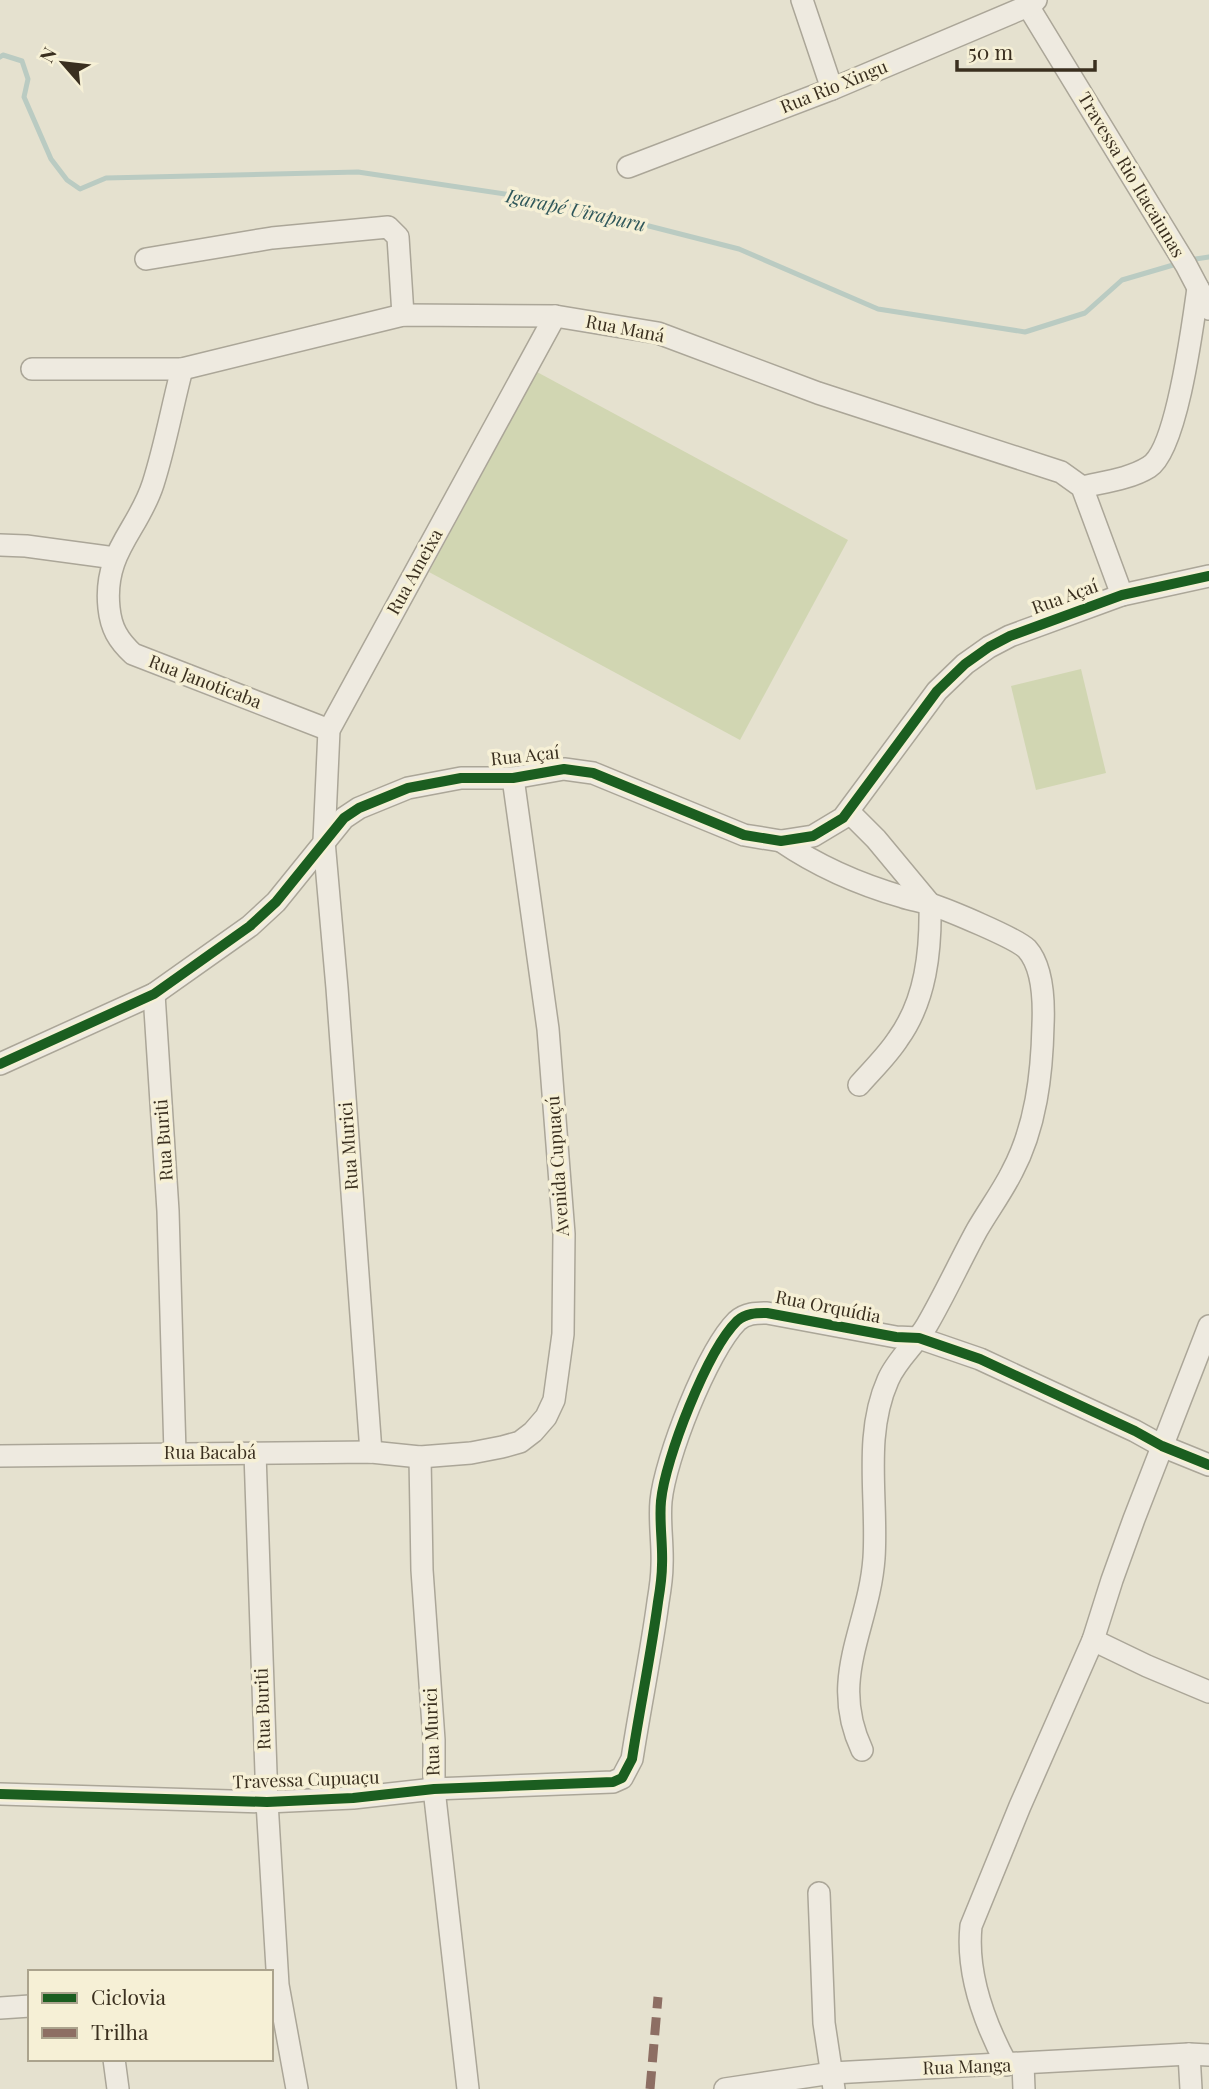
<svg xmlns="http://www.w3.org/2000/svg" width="1209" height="2089" font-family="'Playfair Display',serif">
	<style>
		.green { fill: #d1d6b2 }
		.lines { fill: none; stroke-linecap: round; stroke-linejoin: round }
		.stream { stroke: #bacbc2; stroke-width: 5 }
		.minor-casing { stroke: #aba698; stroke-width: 24 }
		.minor { stroke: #eeeae0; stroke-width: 21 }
		.quiet { stroke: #8d6e63; stroke-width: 9; stroke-dasharray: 18 9; stroke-linecap: butt }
		.cycleway-casing { stroke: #f6f0d6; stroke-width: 15 }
		.cycleway { stroke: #1b5e20; stroke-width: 10 }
		.labels { text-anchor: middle; stroke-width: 7; stroke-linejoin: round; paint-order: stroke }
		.street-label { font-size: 18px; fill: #3a2f1f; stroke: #f6f0d6 }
		.water-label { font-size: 19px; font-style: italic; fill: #2f575a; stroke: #f6f0d6 }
	</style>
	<rect width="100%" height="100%" fill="#e5e1cf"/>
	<!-- green -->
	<g class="green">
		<polygon points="537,372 848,540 740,740 429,572"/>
		<polygon points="1081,669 1106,773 1036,790 1011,686"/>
	</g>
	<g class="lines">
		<!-- stream -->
		<g class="stream">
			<polyline points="0,57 3,55 22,61 28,79 24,97 51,159 67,180 80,189 106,178 358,172 551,201 739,249 878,309 1025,332 1085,313 1122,280 1180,263"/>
			<polyline points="1189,260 1209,257"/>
		</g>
		<defs>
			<g id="minor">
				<polyline points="802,0 832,89"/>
				<polyline points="1028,6 1186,265 1209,309"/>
				<polyline points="628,167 832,89 1028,6 1036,0"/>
				<polyline points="146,259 272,238 388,227 398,237 403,315"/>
				<polyline points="32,369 182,369 403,315 555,316 658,333 818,393 1061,472 1082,487 1122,595"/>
				<path d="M182,369C172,407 165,447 153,484C138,531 103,552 109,608C111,628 118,640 133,654L329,730"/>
				<path d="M1082,487C1103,482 1130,479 1149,467C1177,450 1193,323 1198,288"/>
				<polyline points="0,545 26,546 115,558"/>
				<path d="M849,812L876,839L930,904C931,951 926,1000 898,1039C887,1056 872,1070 859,1085"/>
				<path d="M781,841C819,867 858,884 903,897C912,900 921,901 930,904C948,910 1016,938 1027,949C1043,967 1044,1002 1043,1025C1042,1074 1036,1127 1012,1172C1002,1192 988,1211 977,1230C960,1261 945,1294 927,1325C916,1344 897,1359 888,1380C863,1436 878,1499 874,1558C869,1628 828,1678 862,1750"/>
				<polyline points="154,994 168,1211 175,1453"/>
				<polyline points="0,1064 154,994 250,926 276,902 344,818 359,808 408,788 461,778 513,778 564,769 593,773 744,835 781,841 813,836 843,818 937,691 965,664 989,647 1010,636 1122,595 1209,576"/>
				<polyline points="371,1452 337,988 324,841 329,730 555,316"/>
				<polyline points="255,1453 267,1802 278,1985 297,2089"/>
				<polyline points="0,1456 371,1452 420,1457 471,1453 502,1447 520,1442 533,1432 546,1417 554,1400 563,1334 564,1234 548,1029 513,778"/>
				<polyline points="420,1457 422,1570 434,1740 434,1789 468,2089"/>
				<polyline points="1093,1640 1147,1666 1209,1692"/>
				<path d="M0,1794L267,1802L353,1798L434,1789L613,1782L622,1778L632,1759C640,1707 651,1654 658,1602C660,1590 662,1577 662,1565C663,1544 659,1522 661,1501C665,1459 707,1351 737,1321C746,1313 756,1313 767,1313L896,1337L919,1338L980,1359L1135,1431L1162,1446L1209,1465"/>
				<polyline points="819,1893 824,2023 834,2089"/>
				<polyline points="0,2008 30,2006"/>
				<polyline points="1189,2054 1191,2089"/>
				<polyline points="114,2059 118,2089"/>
				<polyline points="1023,2064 1024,2089"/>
				<path d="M1007,2065C985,2024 966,1974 971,1926L1020,1806L1093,1640L1112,1580L1134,1519L1209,1326"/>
				<polyline points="725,2089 832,2073 1189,2054 1209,2055"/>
			</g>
		</defs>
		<!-- minor casing -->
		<use href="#minor" class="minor-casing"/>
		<!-- minor -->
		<use href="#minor" class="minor"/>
		<!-- quiet -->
		<polyline class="quiet" points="650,2089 658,1997"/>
		<defs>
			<g id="cycleway">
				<polyline points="0,1064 154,994 250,926 276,902 344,818 359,808 408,788 461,778 513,778 564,769 593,773 744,835 781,841 813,836 843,818 937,691 965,664 989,647 1010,636 1122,595 1209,576"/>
				<path d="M0,1794L267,1802L353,1798L434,1789L613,1782L622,1778L632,1759C640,1707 651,1654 658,1602C660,1590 662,1577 662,1565C663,1544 659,1522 661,1501C665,1459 707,1351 737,1321C746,1313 756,1313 767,1313L896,1337L919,1338L980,1359L1135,1431L1162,1446L1209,1465"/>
			</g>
		</defs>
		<!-- cycleway casing -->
		<use href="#cycleway" class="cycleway-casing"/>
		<!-- cycleway -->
		<use href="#cycleway" class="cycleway"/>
	</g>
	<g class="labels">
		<!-- street labels -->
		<g class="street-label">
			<text transform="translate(834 87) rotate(-22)" y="6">Rua Rio Xingu</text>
			<text transform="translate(1131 175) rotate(59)" y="6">Travessa Rio Itacaiunas</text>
			<text transform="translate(625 329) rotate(11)" y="6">Rua Maná</text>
			<text transform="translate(415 572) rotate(-61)" y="6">Rua Ameixa</text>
			<text transform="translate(1065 597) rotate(-20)" y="6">Rua Açaí</text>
			<text transform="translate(205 682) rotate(21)" y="6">Rua Janoticaba</text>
			<text transform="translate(525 756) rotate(-6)" y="6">Rua Açaí</text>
			<text transform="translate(164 1140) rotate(-94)" y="6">Rua Buriti</text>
			<text transform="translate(349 1146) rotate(-94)" y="6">Rua Murici</text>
			<text transform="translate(558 1166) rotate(-94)" y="6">Avenida Cupuaçú</text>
			<text transform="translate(828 1307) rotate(11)" y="6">Rua Orquídia</text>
			<text x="210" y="1459">Rua Bacabá</text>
			<text transform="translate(263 1709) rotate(-92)" y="6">Rua Buriti</text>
			<text transform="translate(432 1732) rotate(-92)" y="6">Rua Murici</text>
			<text transform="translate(306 1780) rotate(-2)" y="6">Travessa Cupuaçu</text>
			<text transform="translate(967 2067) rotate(-2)" y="6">Rua Manga</text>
		</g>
		<!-- water labels -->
		<g class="water-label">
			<text transform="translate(576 210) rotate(12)" y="7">Igarapé Uirapuru</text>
		</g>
	</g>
	<!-- legend -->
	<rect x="28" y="1970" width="245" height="91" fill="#f6f0d6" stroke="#aba38d" stroke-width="2"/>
	<rect x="42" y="1993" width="35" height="10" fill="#1b5e20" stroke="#aba38d" stroke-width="2"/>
	<text x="91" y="2005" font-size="21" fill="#3a2f1f">Ciclovia</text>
	<rect x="42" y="2028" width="35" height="10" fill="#8d6e63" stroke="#aba38d" stroke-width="2"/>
	<text x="91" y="2040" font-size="21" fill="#3a2f1f">Trilha</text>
	<!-- north arrow -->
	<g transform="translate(63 63) rotate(298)" stroke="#f6f0d6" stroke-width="5" paint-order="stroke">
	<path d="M0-5L12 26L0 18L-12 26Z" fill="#3a2f1f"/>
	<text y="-10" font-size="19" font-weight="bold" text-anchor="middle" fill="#3a2f1f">N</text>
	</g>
	<!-- scale -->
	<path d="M957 60v10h138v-10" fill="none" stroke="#3a2f1f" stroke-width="3.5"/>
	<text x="968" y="60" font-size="21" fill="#3a2f1f" stroke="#f6f0d6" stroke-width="5" paint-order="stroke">50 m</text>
</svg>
